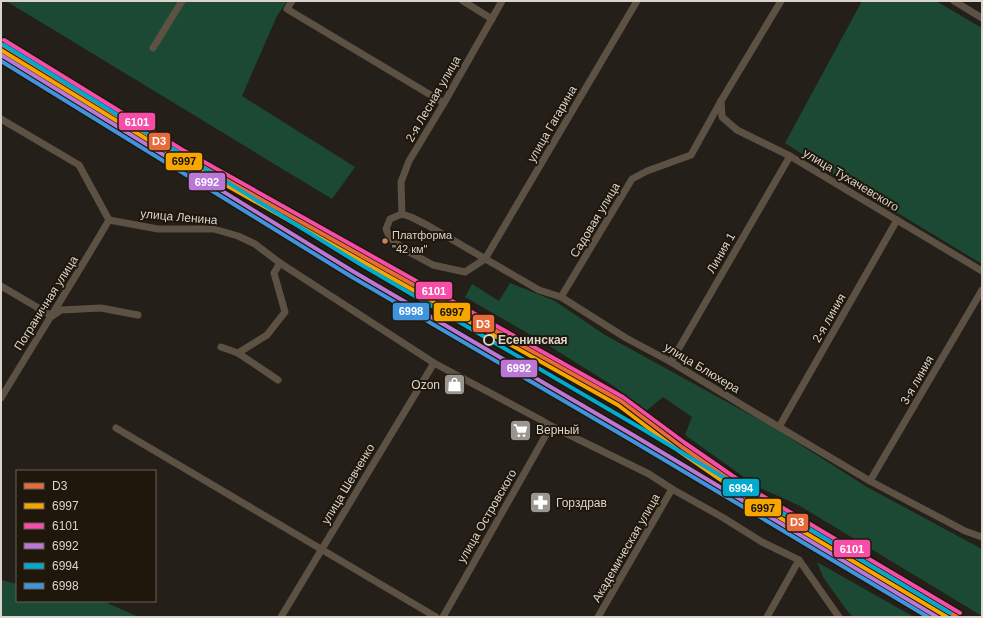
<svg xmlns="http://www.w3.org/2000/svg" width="983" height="618" font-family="Helvetica,sans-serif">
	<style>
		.green { fill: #1b4934 }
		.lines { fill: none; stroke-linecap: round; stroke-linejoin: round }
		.street { stroke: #5d5144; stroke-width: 7 }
		.rail-1-casing { stroke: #1f170b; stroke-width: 7 }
		.rail-2-casing { stroke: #1f170b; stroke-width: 7 }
		.rail-3-casing { stroke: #1f170b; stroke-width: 7 }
		.rail-4-casing { stroke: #1f170b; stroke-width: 7 }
		.rail-5-casing { stroke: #1f170b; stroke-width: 7 }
		.rail-6-casing { stroke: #1f170b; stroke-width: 7 }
		.rail-1 { stroke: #e76b3a; stroke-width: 4 }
		.rail-2 { stroke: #f7a600; stroke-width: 4 }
		.rail-3 { stroke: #f54da8; stroke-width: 4 }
		.rail-4 { stroke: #ba77d6; stroke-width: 4 }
		.rail-5 { stroke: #00a9ce; stroke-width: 4 }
		.rail-6 { stroke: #4094de; stroke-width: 4 }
		.bus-dot { fill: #bb8660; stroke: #1f170b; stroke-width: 1.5 }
		.stop-dot { fill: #1f170b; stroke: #dad4cc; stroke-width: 2 }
		.labels { text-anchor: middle; stroke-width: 4; stroke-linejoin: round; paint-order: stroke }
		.bus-label { font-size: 11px; fill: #dad4cc; stroke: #1f170b; text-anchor: start }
		.street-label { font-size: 12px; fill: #dad4cc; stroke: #1f170b }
		.stop-label { font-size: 12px; font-weight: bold; fill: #dad4cc; stroke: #1f170b; text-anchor: start }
		.poi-label { font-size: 12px; fill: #dad4cc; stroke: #1f170b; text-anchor: start }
		.line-badge { stroke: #1f170b; stroke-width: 1.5 }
		.badge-label { font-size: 11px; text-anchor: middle; font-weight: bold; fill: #fff }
		.pale-badge-label { font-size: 11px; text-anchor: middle; font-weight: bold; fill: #111 }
	</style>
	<rect width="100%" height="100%" fill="#241f19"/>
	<!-- green -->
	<g class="green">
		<polygon points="6,1 287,1 277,16 242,96 355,167 332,199"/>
		<polygon points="862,1 936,1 982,28 982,264 853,186 785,143"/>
		<polygon points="510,283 555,301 605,335 771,426 867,487 982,549 982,616 800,506 758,487 685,435 692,417 663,397 646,411 615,387 543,342 465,297 472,284 499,301"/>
		<polygon points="817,562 914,617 853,617 848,612 823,577"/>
		<polygon points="1,580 17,584 17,601 99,601 107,603 139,617 1,617"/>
	</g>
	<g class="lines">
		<!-- street -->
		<g class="street">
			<polyline points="292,1 287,9 444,103"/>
			<polyline points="463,1 492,19"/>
			<polyline points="637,1 485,259 465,272 433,265 407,251 390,238 386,229 390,219 402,214 411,217 427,225 539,290 561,297 626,338 671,362 747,408 870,481 965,531 982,537"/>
			<polyline points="954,1 982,18"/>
			<polyline points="153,48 182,1"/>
			<polyline points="721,101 722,117 737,130 790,156 982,271"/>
			<polyline points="1,119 79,165 109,220"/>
			<polyline points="402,214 401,182 409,161 444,103 502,1"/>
			<polyline points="109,220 158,229 214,229 238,236 255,244 280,263 434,363 541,420 551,426 649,474 672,489 722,517 762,542 799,560 839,617"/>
			<polyline points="1,286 52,316 61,310 101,308 138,315"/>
			<polyline points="561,297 632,179 647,171 691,155 721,101 781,1"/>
			<polyline points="221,347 238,353 278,380"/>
			<polyline points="238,353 267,335 285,312 274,273 280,263"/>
			<polyline points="671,362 790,156"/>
			<path d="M1,398C37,338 74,280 109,220"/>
			<polyline points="779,427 897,220"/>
			<polyline points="116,428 436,617"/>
			<polyline points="870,481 982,290"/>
			<polyline points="281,617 434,363"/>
			<polyline points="443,617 551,426"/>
			<polyline points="598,617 672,489"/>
			<polyline points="767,617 799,560"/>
		</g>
		<defs>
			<polyline id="rail-1" points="1,44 178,153 621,401 682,447 753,496 957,617"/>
			<polyline id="rail-2" points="1,50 176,157 618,405 679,451 750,500 947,617"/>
			<polyline id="rail-3" points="4,40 181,149 623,397 685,443 756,492 960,613"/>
			<polyline id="rail-4" points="1,55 354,272 633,435 937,617"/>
			<polyline id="rail-5" points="4,45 360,264 639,427 950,613"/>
			<polyline id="rail-6" points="1,61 352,277 631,440 928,617"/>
		</defs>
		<!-- rail-1 casing -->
		<use href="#rail-1" class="rail-1-casing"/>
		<!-- rail-2 casing -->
		<use href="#rail-2" class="rail-2-casing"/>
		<!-- rail-3 casing -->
		<use href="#rail-3" class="rail-3-casing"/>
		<!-- rail-4 casing -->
		<use href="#rail-4" class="rail-4-casing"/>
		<!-- rail-5 casing -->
		<use href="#rail-5" class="rail-5-casing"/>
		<!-- rail-6 casing -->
		<use href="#rail-6" class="rail-6-casing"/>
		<!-- rail-1 -->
		<use href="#rail-1" class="rail-1"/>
		<!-- rail-2 -->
		<use href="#rail-2" class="rail-2"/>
		<!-- rail-3 -->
		<use href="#rail-3" class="rail-3"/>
		<!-- rail-4 -->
		<use href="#rail-4" class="rail-4"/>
		<!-- rail-5 -->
		<use href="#rail-5" class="rail-5"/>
		<!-- rail-6 -->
		<use href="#rail-6" class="rail-6"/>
	</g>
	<!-- icons -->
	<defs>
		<symbol id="shop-square" viewBox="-11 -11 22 22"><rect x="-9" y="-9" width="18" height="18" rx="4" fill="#9a958d" stroke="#1f170b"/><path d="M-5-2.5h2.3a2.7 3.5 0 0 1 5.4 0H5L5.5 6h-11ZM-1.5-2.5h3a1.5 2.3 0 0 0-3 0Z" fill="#fff"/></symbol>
		<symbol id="supermarket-square" viewBox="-11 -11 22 22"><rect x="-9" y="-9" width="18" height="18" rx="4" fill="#9a958d" stroke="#1f170b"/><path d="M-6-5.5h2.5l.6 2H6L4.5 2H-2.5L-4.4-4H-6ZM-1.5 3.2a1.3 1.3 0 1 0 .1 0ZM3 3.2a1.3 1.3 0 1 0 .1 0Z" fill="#fff"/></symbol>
		<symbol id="pharmacy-square" viewBox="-11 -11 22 22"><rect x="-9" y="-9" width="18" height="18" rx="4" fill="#9a958d" stroke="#1f170b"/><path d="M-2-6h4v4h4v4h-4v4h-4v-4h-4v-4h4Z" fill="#fff"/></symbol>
	</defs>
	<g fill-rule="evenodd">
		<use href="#shop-square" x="442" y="372" width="25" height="25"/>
		<use href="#supermarket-square" x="508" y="418" width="25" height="25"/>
		<use href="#pharmacy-square" x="528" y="490" width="25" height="25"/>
	</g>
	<!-- markers -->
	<circle class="bus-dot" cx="385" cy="241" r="3.5"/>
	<circle class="stop-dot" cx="489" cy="340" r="5"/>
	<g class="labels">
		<!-- bus labels -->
		<g class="bus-label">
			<text x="392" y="239">Платформа<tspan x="392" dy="14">"42 км"</tspan></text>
		</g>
		<!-- street labels -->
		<g class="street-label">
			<text transform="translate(433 99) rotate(-60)" y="4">2-я Лесная улица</text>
			<text transform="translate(552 124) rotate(-60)" y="4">улица Гагарина</text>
			<text transform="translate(851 180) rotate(31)" y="4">улица Тухачевского</text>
			<text transform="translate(179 217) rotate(5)" y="4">улица Ленина</text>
			<text transform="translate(595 220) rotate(-59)" y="4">Садовая улица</text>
			<text transform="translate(721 253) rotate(-60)" y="4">Линия 1</text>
			<text transform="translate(46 303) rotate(-58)" y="4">Пограничная улица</text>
			<text transform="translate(829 318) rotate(-60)" y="4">2-я линия</text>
			<text transform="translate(702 368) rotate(31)" y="4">улица Блюхера</text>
			<text transform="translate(917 380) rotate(-60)" y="4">3-я линия</text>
			<text transform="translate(348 484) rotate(-59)" y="4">улица Шевченко</text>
			<text transform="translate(487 516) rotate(-60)" y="4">улица Островского</text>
			<text transform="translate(626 548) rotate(-60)" y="4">Академическая улица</text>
		</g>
		<!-- stop labels -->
		<g class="stop-label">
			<text x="498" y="344">Есенинская</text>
		</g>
		<!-- poi labels -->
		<g class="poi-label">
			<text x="440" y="389" text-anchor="end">Ozon</text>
			<text x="536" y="434">Верный</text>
			<text x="556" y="507">Горздрав</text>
		</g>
	</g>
	<g class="line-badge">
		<rect x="118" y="112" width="38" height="19" rx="4" fill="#f54da8"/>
		<rect x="148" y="132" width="23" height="19" rx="4" fill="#e76b3a"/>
		<rect x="165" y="152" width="38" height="19" rx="4" fill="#f7a600"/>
		<rect x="188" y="172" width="38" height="19" rx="4" fill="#ba77d6"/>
		<rect x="415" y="281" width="38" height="19" rx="4" fill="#f54da8"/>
		<rect x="392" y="302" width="38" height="19" rx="4" fill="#4094de"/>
		<rect x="433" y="302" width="38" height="20" rx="4" fill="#f7a600"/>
		<rect x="472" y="314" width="23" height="19" rx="4" fill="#e76b3a"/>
		<rect x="500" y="359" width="38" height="19" rx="4" fill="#ba77d6"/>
		<rect x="722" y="478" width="38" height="19" rx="4" fill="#00a9ce"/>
		<rect x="744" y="498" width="38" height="19" rx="4" fill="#f7a600"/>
		<rect x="786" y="513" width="23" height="19" rx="4" fill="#e76b3a"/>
		<rect x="833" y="539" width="38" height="19" rx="4" fill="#f54da8"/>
	</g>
	<g class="badge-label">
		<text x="137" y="126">6101</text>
		<text x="159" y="145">D3</text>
		<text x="207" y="186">6992</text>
		<text x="434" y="295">6101</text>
		<text x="411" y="315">6998</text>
		<text x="483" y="328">D3</text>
		<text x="519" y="372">6992</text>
		<text x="741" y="492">6994</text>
		<text x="797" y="526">D3</text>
		<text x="852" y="553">6101</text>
	</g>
	<g class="pale-badge-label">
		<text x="184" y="165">6997</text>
		<text x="452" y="316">6997</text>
		<text x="763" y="512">6997</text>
	</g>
	<!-- border -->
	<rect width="983" height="618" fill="none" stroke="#dad4cc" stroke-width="4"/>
	<!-- legend -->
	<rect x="16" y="470" width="140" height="132" fill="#1f170b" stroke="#6a6358"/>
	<rect x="24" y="483" width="20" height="6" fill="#e76b3a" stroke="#6a6358"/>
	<text x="52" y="490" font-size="12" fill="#dad4cc">D3</text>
	<rect x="24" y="503" width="20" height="6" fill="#f7a600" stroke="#6a6358"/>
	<text x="52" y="510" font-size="12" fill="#dad4cc">6997</text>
	<rect x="24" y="523" width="20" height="6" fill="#f54da8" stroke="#6a6358"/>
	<text x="52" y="530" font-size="12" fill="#dad4cc">6101</text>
	<rect x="24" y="543" width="20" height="6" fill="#ba77d6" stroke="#6a6358"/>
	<text x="52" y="550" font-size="12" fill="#dad4cc">6992</text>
	<rect x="24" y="563" width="20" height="6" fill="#00a9ce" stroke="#6a6358"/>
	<text x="52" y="570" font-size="12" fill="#dad4cc">6994</text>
	<rect x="24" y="583" width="20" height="6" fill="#4094de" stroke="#6a6358"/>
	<text x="52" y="590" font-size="12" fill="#dad4cc">6998</text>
</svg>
